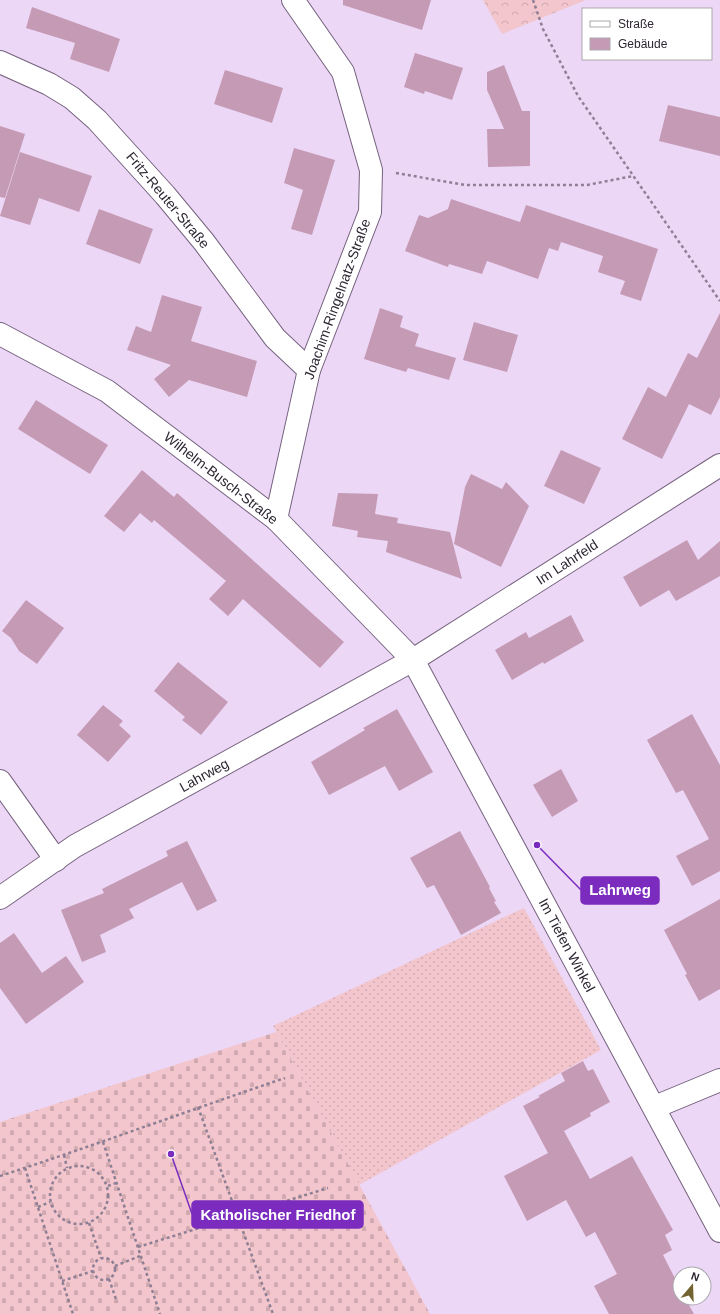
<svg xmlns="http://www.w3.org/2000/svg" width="720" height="1314" font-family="Helvetica,sans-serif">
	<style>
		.grass { fill: url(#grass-dots) }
		.forest { fill: url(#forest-crowns) }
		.cemetery { fill: url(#cemetery-stones) }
		.building { fill: #c59ab4 }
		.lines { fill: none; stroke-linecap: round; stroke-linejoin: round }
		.minor-casing { stroke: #75627e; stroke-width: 24 }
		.path { stroke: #8e7f95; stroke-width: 2.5; stroke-dasharray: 3 3; stroke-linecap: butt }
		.minor { stroke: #fff; stroke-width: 22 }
		.labels { text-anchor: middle; stroke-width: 3; stroke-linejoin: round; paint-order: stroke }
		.street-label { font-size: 14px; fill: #2e2632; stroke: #fff }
		.leader { fill: none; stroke: #7b2cbf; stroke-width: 1.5 }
		.callout-dot { fill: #7b2cbf; stroke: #fff; stroke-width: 1.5 }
		.callout { fill: #7b2cbf; stroke: #7b2cbf; stroke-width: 1.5 }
		.callout-label { font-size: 15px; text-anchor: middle; font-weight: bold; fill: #fff }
	</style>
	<defs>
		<pattern id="grass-dots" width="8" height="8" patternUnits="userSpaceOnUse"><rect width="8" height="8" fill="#f2c6cc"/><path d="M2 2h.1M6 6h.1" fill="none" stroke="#d0aab0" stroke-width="1.8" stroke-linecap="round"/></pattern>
		<pattern id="forest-crowns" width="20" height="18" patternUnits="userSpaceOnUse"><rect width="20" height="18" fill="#f2c6cc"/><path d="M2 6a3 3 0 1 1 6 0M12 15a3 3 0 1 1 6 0" fill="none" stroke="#d0aab0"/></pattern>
		<pattern id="cemetery-stones" width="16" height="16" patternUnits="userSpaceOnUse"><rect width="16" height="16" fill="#f2c6cc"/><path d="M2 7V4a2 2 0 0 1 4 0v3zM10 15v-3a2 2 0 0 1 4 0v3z" fill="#d0aab0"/></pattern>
	</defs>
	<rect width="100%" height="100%" fill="#edd7f7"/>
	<!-- grass -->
	<polygon class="grass" points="524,908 601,1050 359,1185 273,1026"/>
	<!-- forest -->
	<polygon class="forest" points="483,0 586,0 502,34"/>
	<!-- cemetery -->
	<polygon class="cemetery" points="276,1032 430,1314 0,1314 0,1122"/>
	<!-- building -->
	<g class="building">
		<polygon points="343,0 431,0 422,30 343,5"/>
		<polygon points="32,7 120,39 109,72 70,59 75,43 26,28"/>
		<polygon points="415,53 463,68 452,100 425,91 424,94 404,87"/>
		<polygon points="504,65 522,111 530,111 530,166 488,167 487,129 504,129 487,90 487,72"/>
		<polygon points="225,70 283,88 272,123 214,104"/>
		<polygon points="668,105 720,117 720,156 659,141"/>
		<polygon points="0,126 25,134 5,198 0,197"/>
		<polygon points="294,148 335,160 312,235 291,229 303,190 284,183"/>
		<polygon points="20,152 92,176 79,212 39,198 30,225 0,216"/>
		<polygon points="451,199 520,222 526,205 658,249 641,301 620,294 625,281 598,272 603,256 561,242 558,251 549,248 538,279 487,261 482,274 449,264 448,267 405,251 419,215 428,218 448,209"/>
		<polygon points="99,209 153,229 140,264 86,244"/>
		<polygon points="162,295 202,307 191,341 257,361 247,397 189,380 169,397 154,379 171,365 127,350 136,326 151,332"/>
		<polygon points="380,308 403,316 400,327 419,334 415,346 456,358 449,380 408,368 406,372 364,359"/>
		<polygon points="720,313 720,397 711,415 689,404 662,459 622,439 648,387 666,397 688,353 697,358"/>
		<polygon points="474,322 518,335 507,372 463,360"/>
		<polygon points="36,400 108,445 90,474 18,429"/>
		<polygon points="561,450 601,468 584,504 544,486"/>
		<polygon points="142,470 174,497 177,493 236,545 344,642 320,668 243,599 228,616 209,599 226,581 154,520 152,523 140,513 124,532 104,516"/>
		<polygon points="471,474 502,489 506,482 529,506 501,567 454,544 465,487"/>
		<polygon points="338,493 378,494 375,514 398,518 397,523 450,532 462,579 386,552 388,541 357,537 358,531 332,526"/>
		<polygon points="687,540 698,560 720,541 720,576 676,601 669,590 640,607 623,577"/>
		<polygon points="26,600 64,628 37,664 19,651 11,638 2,631"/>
		<polygon points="571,615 584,641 544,664 543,662 512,680 495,650 526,632 529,638"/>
		<polygon points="178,662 228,702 201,735 182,720 185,717 154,691"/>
		<polygon points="103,705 123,721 119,725 131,736 108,762 77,735"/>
		<polygon points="397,709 433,772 399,791 385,766 329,795 311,762 365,730 363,728"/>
		<polygon points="692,714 720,765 720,871 692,886 676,856 709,839 683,790 676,793 647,740"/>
		<polygon points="561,769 578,801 552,817 533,785"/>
		<polygon points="460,831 490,887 489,888 496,901 494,902 501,913 461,935 434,885 427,888 410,858"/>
		<polygon points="187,841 217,901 197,911 182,882 129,909 134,918 100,935 106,952 82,962 61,910 104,893 102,889 168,856 166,851"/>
		<polygon points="720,899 720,989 699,1001 685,975 687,974 664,930"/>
		<polygon points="14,933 42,973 66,956 84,982 26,1024 0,988 0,943"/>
		<polygon points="583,1061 588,1071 593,1069 610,1102 590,1113 591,1116 564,1131 590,1179 632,1156 673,1230 665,1235 672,1250 663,1255 680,1288 680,1298 685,1298 694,1314 609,1314 594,1286 617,1274 595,1232 586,1237 566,1200 527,1221 504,1176 548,1153 523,1106 540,1097 538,1096 565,1081 561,1073"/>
	</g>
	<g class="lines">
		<defs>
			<g id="minor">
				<polyline points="0,62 49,84 72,98 97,120 165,195 204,242 275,338 309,370"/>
				<polyline points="0,334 107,391 276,519 413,660 720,1231"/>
				<polyline points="276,519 309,370 370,212 371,170 343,72 293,0"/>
				<polyline points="0,781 56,860"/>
				<polyline points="0,898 75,846 413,660 720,465"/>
				<polyline points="655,1107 720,1080"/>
			</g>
		</defs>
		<!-- minor casing -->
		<use href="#minor" class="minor-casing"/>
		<!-- path -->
		<g class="path">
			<polyline points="533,0 543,29 578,96 720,301"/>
			<polyline points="396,173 465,185 587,185 633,176"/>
			<polyline points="198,1107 273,1314"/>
			<polyline points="103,1142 160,1314"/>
			<polyline points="64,1155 67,1168"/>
			<circle cx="79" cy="1195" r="29"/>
			<polyline points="25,1168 73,1314"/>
			<path d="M0,1176C96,1145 190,1110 285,1078"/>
			<polyline points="108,1186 116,1183"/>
			<polyline points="38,1207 50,1202"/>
			<polyline points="89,1223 101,1258"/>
			<polyline points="138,1247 328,1188"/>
			<circle cx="104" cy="1269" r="11"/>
			<polyline points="115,1266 140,1256"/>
			<polyline points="109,1279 117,1302"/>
			<polyline points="62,1281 93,1271"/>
		</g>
		<!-- minor -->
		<use href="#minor" class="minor"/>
	</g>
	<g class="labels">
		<!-- street labels -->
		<g class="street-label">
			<text transform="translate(168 200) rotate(50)" y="5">Fritz-Reuter-Straße</text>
			<text transform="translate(337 299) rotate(-70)" y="5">Joachim-Ringelnatz-Straße</text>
			<text transform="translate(221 478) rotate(38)" y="5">Wilhelm-Busch-Straße</text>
			<text transform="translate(567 562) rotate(-33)" y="5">Im Lahrfeld</text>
			<text transform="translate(204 775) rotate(-29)" y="5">Lahrweg</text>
			<text transform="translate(567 945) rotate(62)" y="5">Im Tiefen Winkel</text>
		</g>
	</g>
	<!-- callouts -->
	<path class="leader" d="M537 845L581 890M171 1154L192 1214"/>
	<g class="callout-dot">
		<circle cx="537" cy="845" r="4"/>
		<circle cx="171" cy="1154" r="4"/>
	</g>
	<g class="callout">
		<rect x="581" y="877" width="78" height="27" rx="4"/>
		<rect x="192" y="1201" width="171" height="27" rx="4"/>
	</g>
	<g class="callout-label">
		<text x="620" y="895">Lahrweg</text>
		<text x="278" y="1220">Katholischer Friedhof</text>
	</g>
	<!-- legend -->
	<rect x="582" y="8" width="130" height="52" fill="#ffffff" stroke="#aba8ad"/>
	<rect x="590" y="21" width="20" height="6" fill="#ffffff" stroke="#aba8ad"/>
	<text x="618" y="28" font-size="12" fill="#2e2632">Straße</text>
	<rect x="590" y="38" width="20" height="12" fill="#c59ab4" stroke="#aba8ad"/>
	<text x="618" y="48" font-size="12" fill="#2e2632">Gebäude</text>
	<!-- north arrow -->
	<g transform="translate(692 1286) rotate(19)"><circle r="19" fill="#ffffff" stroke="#aba8ad"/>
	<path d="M0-3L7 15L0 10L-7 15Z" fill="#736331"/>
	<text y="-6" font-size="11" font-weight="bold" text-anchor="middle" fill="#2e2632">N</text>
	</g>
</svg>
